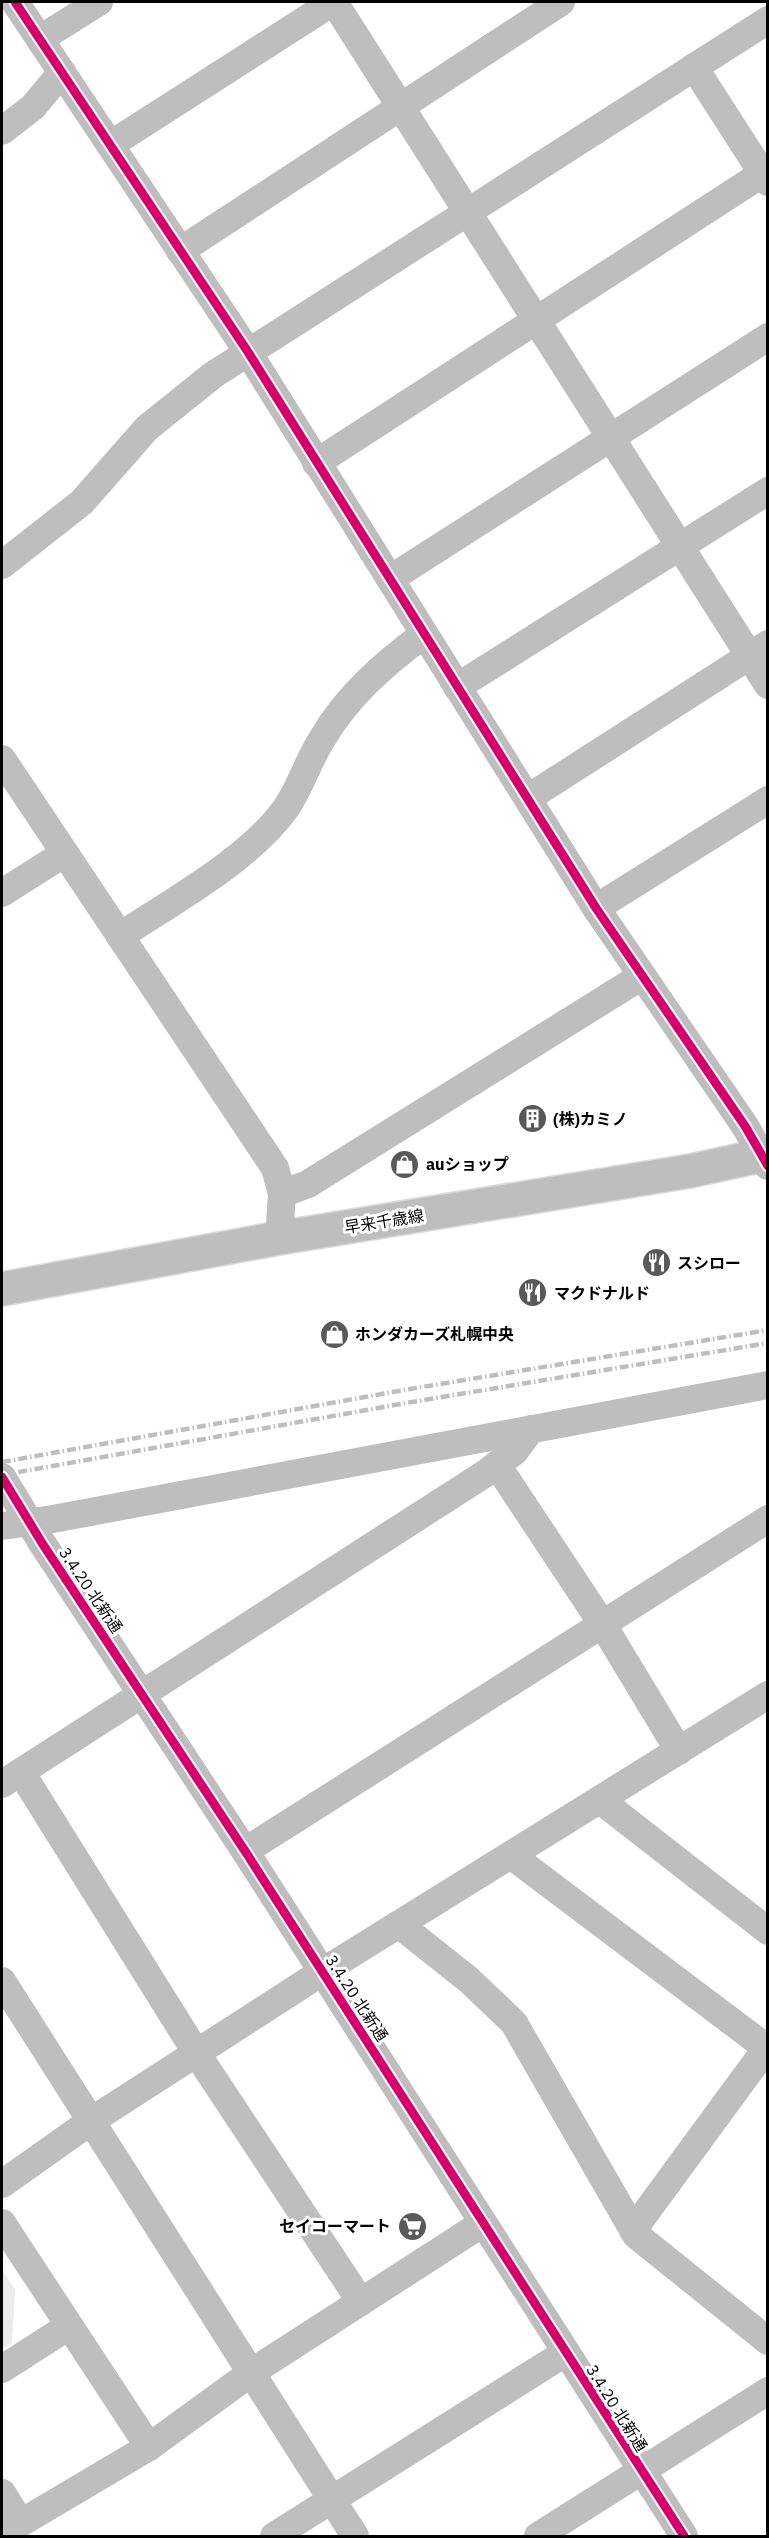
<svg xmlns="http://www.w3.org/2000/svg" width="769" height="2538" font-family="'IBM Plex Sans','Noto Sans JP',sans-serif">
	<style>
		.green { fill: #ececec }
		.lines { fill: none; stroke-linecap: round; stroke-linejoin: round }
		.major-casing { stroke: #dbdbdb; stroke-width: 36 }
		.minor { stroke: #bebebe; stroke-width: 28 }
		.major { stroke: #bebebe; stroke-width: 33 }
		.rail { stroke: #bebebe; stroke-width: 4.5; stroke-dasharray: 9 3 1.5 3; stroke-linecap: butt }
		.cycleway-casing { stroke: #fff; stroke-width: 13 }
		.cycleway { stroke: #d6006c; stroke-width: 9 }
		.labels { text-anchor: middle; stroke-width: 6; stroke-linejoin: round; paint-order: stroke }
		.poi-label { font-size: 16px; font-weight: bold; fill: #000; stroke: #fff; text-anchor: start }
		.street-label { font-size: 16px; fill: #000; stroke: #fff }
	</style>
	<rect width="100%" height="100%" fill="#fff"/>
	<!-- green -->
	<polygon class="green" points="2,2270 15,2289 12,2343 2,2349"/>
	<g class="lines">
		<defs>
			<polyline id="major" points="2,1289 279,1238 690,1171 768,1154"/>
		</defs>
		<!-- major casing -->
		<use href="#major" class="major-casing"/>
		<!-- minor -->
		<g class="minor">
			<polyline points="15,2 248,352 596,908 745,1126 768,1166"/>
			<polyline points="334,2 768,685"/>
			<polyline points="40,39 99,2"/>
			<polyline points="694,67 768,182"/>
			<polyline points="2,131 33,107 62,72"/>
			<polyline points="110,145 333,2"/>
			<polyline points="180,251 561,2"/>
			<polyline points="316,463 768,170"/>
			<polyline points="2,565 82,502 147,428 213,375 768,20"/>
			<polyline points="390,579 768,337"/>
			<polyline points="457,687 768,491"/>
			<polyline points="2,759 275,1168 282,1194 279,1238"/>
			<polyline points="528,798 768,644"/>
			<polyline points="2,893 65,853"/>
			<polyline points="596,908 768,800"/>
			<path d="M120,936C173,901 250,859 286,808C301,786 308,761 322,739C347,696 384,664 423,635"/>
			<polyline points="282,1194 308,1184 642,976"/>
			<polyline points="497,1465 603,1625 679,1751"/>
			<polyline points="2,1477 42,1543 245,1851 684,2536"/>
			<polyline points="2,1526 53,1519 768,1385"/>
			<polyline points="21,1772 197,2054 361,2302"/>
			<polyline points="2,1784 486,1473 515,1451 531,1429"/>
			<polyline points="600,1800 768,1931"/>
			<polyline points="245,1851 768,1519"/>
			<polyline points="512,1856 768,2049"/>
			<polyline points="401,1926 469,1980 514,2023 636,2235 768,2341"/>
			<polyline points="2,1981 355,2536"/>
			<polyline points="2,2184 91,2121 322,1972 768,1695"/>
			<polyline points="2,2223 149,2447"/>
			<polyline points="633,2230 768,2046"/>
			<polyline points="2,2369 69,2326"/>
			<polyline points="2,2493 20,2522"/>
			<polyline points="2,2534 149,2447 252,2372 483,2223"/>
			<polyline points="274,2536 565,2353"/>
			<polyline points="538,2536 768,2391"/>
		</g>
		<!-- major -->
		<use href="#major" class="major"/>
		<!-- rail -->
		<g class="rail">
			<polyline points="2,1462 404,1390 768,1330"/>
			<polyline points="2,1475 406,1403 768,1343"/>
		</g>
		<defs>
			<g id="cycleway">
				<polyline points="15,2 248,352 596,908 745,1126 768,1166"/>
				<polyline points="2,1477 42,1543 245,1851 684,2536"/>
			</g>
		</defs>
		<!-- cycleway casing -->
		<use href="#cycleway" class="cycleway-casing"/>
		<!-- cycleway -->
		<use href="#cycleway" class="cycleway"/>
	</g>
	<!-- icons -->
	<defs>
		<symbol id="building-disc" viewBox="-11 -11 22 22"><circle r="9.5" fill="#595959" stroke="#fff"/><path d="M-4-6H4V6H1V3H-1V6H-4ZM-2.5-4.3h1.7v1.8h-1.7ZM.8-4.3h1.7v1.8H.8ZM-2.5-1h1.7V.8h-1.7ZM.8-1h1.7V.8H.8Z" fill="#fff"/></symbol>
		<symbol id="shop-disc" viewBox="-11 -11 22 22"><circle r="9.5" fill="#595959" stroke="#fff"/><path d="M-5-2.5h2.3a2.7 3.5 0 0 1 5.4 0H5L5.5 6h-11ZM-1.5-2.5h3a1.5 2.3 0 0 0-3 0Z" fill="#fff"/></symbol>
		<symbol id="restaurant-disc" viewBox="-11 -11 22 22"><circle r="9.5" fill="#595959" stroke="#fff"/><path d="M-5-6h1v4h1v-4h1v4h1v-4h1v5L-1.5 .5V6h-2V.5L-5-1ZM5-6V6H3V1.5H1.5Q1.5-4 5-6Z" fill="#fff"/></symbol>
		<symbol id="supermarket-disc" viewBox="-11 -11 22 22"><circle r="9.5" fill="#595959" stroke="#fff"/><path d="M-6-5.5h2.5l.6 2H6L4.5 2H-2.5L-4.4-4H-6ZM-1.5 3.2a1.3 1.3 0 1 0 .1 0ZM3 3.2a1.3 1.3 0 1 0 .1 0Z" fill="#fff"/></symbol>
	</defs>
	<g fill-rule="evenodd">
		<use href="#building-disc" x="516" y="1102" width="33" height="33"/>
		<use href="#shop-disc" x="388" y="1148" width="33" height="33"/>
		<use href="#restaurant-disc" x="640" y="1246" width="33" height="33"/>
		<use href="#restaurant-disc" x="516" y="1276" width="33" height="33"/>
		<use href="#shop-disc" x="318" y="1318" width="33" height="33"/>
		<use href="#supermarket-disc" x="396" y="2210" width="33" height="33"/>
	</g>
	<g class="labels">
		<!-- poi labels -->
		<g class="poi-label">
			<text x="553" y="1125">(株)カミノ</text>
			<text x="426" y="1170">auショップ</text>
			<text x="677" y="1269">スシロー</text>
			<text x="554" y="1299">マクドナルド</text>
			<text x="355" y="1340">ホンダカーズ札幌中央</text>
			<text x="391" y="2232" text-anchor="end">セイコーマート</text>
		</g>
		<!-- street labels -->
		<g class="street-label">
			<text transform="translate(384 1221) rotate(-9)" y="6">早来千歳線</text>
			<text transform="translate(91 1590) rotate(56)" y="6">3.4.20 北新通</text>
			<text transform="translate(357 1998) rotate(57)" y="6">3.4.20 北新通</text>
			<text transform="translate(617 2408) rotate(58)" y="6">3.4.20 北新通</text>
		</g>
	</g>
	<!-- border -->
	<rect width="769" height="2538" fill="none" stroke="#000000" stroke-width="6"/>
</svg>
